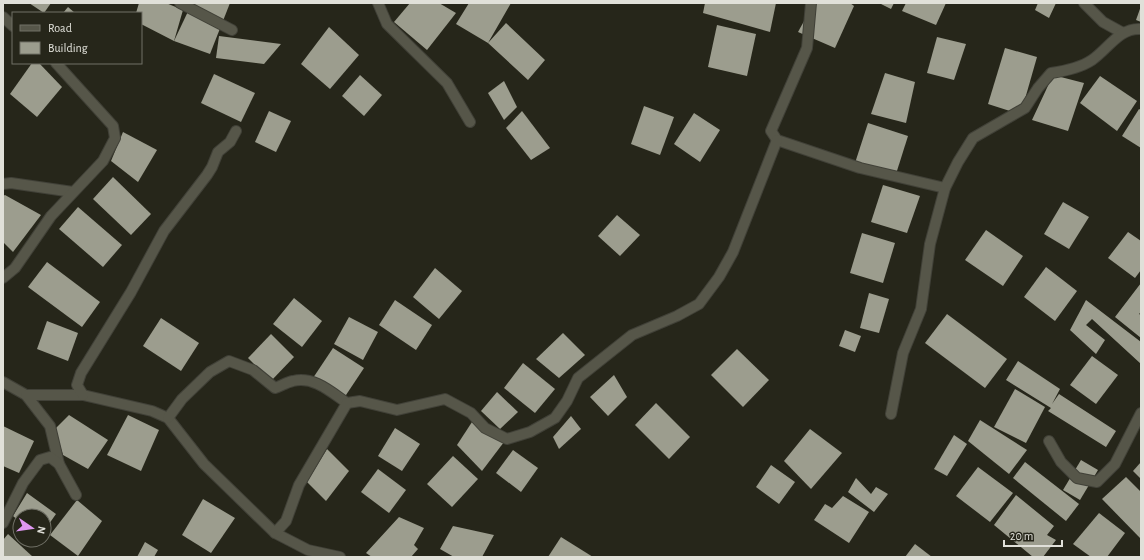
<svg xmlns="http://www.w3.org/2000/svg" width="1144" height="560" font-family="'Alegreya Sans',sans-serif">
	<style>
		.building { fill: #9c9d8e }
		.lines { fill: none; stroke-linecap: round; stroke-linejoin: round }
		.minor-casing { stroke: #414138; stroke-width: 12 }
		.minor { stroke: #565649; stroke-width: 10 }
	</style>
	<rect width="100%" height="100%" fill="#26261a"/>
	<!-- building -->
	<g class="building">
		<polygon points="29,3 51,3 44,13"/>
		<polygon points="139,3 166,3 183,10 174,41 141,24 141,13 136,13"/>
		<polygon points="192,3 230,3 210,54 174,41"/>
		<polygon points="410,3 439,3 456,13 427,50 394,22"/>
		<polygon points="469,3 511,3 488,43 506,23 545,60 528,80 488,43 456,24"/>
		<polygon points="705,3 776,3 770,32 703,13"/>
		<polygon points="814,3 850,3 854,6 835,48 798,32"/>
		<polygon points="879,3 894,3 891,9"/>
		<polygon points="906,3 946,3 936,25 902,11"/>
		<polygon points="1038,3 1056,3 1049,18 1035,10"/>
		<polygon points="1141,6 1141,22 1136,20"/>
		<polygon points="68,7 75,13 63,13"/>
		<polygon points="717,25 756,34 747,76 708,67"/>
		<polygon points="329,27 359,55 330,89 301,64"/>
		<polygon points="219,36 281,44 264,64 216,58"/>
		<polygon points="937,37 966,44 954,80 927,73"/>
		<polygon points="1005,48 1037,57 1023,106 1013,112 988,104"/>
		<polygon points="32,63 39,63 62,87 37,117 10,94"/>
		<polygon points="885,73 915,82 906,123 871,114"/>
		<polygon points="214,74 255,93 241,122 201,103"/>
		<polygon points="360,75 382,95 364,116 342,96"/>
		<polygon points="1053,75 1084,83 1068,131 1032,120"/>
		<polygon points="1100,76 1137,101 1117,131 1080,103"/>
		<polygon points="504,81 517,107 504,120 488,93"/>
		<polygon points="644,106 674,117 660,155 631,144"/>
		<polygon points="1139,109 1141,110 1141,148 1122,136"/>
		<polygon points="269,111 291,121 276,152 255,142"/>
		<polygon points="522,111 550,148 531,160 506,128"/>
		<polygon points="694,113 720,130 700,162 674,144"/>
		<polygon points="868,123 908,136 896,174 855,163"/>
		<polygon points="123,132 157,150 138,182 111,161"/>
		<polygon points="113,177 151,214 131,235 93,199"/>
		<polygon points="883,185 920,196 907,233 871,222"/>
		<polygon points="5,195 41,215 13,252 3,242 3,196"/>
		<polygon points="1063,202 1089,217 1069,249 1044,234"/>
		<polygon points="78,207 122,245 103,267 59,229"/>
		<polygon points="617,215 640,235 620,256 598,236"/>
		<polygon points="986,230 1023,256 1003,286 965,260"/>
		<polygon points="1128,232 1141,241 1141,270 1135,278 1108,258"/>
		<polygon points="862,233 895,243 883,283 850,273"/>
		<polygon points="47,262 100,302 82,327 28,287"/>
		<polygon points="1046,267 1077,291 1055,321 1024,297"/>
		<polygon points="435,268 462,291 439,319 413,297"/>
		<polygon points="1141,283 1141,312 1139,314 1141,315 1141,338 1115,317"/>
		<polygon points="869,293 889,299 879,333 860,328"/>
		<polygon points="294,298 322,321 302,347 273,324"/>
		<polygon points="395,300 432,325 416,350 379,325"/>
		<polygon points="1086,300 1141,342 1141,364 1092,319 1086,325 1105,340 1096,354 1070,330"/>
		<polygon points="947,314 1007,359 985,388 925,343"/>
		<polygon points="349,317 378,332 363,360 334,344"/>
		<polygon points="161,318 199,343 181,371 143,346"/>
		<polygon points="47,321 78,333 68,361 37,349"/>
		<polygon points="845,330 861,336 855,352 839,346"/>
		<polygon points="563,333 585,355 559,378 536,359"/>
		<polygon points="271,334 294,357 271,381 248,358"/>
		<polygon points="333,348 364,368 344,398 313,378"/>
		<polygon points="737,349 769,380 743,407 711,375"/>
		<polygon points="1092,356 1118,375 1096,404 1070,385"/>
		<polygon points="1018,361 1060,389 1052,404 1059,394 1116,431 1106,447 1048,411 1051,408 1006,380"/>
		<polygon points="523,363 555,389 535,413 504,388"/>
		<polygon points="614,375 627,397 608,416 590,397"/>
		<polygon points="1015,389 1045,407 1026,443 994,427"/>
		<polygon points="497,392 518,412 500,429 481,411"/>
		<polygon points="656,403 690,437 669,459 635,425"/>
		<polygon points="69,415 108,440 88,469 63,455 55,429"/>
		<polygon points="128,415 159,430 141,471 107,455"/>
		<polygon points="571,416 581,429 559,449 553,437"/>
		<polygon points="980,420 1027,450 1009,474 968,441"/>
		<polygon points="472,422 504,442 482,471 457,445"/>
		<polygon points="3,426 34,441 19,473 3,466"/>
		<polygon points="395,428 420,444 402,471 378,456"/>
		<polygon points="810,429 842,453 811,489 784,461"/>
		<polygon points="954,435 967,444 947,476 934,469"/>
		<polygon points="327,449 349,471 326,501 307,482"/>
		<polygon points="513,450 538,468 521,492 496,473"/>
		<polygon points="453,456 478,479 452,507 427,484"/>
		<polygon points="1081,460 1098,470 1080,500 1063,490"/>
		<polygon points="1025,462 1079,504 1066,521 1013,478"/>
		<polygon points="1141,462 1141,479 1133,471"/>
		<polygon points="771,465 795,482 779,504 756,487"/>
		<polygon points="978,467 1013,493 990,522 956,496"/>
		<polygon points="378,469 406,490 389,513 361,492"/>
		<polygon points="1126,477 1141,492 1141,539 1102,499"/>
		<polygon points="856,478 871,494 876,487 888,494 874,512 848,492"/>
		<polygon points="27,493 56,514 44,531 44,516 20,516 20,522 13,516"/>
		<polygon points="1016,495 1054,526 1047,535 1056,540 1043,557 1033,557 994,525"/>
		<polygon points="843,496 869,512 849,543 814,520 825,504 832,508"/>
		<polygon points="203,499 235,518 211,553 182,535"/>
		<polygon points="77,500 102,521 78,556 50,535"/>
		<polygon points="1099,513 1125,533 1107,557 1091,557 1073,544"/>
		<polygon points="399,517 424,528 414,545 418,549 411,557 372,557 366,553"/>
		<polygon points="453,526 494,535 482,557 454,557 440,549"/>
		<polygon points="8,534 33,557 3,557 3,540"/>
		<polygon points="561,537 593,557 548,557"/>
		<polygon points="145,542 158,550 154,557 137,557"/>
		<polygon points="915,544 932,557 905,557"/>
	</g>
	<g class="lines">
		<defs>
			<g id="minor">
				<polyline points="180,3 232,30"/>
				<polyline points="378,3 387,24 447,83 470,122"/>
				<polyline points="811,3 807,48 771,131 777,140 860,168 945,188"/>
				<polyline points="1084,3 1103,22 1123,33"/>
				<polyline points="3,17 13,26"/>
				<polyline points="3,184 11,183 73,192"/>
				<polyline points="3,278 15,268 51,216 103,161 115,138 113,126 56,63"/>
				<polyline points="3,382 26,395 50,426 59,464 76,495"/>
				<polyline points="26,395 83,395 152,411 168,418 204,464 275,533 308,550 340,557"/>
				<polyline points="83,395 77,385 81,373 131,292 164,231 207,175 212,167 218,152 230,142 236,131"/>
				<path d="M891,414L903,353L921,309L930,244L945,188L958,162L973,138L1025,108L1038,88L1051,73C1065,71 1080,68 1092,60C1108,49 1120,27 1141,29"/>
				<path d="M168,418L182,399L210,372L229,361L253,370L275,388C281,386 287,382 293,381C314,376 331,392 347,403L360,401L397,410L445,399L471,413L485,428L507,439L530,432L555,418L567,401L578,378L632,335L677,316L699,304L719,277L733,252L777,140"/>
				<polyline points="1049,441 1061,462 1077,478 1097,482 1115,464 1141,413"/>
				<polyline points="3,523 23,483 40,460 50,457 59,464"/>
				<polyline points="275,533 286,521 299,485 347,403"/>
			</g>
		</defs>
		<!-- minor casing -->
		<use href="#minor" class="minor-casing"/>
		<!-- minor -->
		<use href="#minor" class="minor"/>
	</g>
	<!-- border -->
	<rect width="1144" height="560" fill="none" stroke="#e0e0d9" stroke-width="8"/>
	<!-- legend -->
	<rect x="12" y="12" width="130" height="52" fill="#26261a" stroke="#707066"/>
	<rect x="20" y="25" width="20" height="6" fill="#565649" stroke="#707066"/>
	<text x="48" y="32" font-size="12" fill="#e0e0d9">Road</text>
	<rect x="20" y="42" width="20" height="12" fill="#9c9d8e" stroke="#707066"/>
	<text x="48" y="52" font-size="12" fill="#e0e0d9">Building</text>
	<!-- north arrow -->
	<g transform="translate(32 528) rotate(103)"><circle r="19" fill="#26261a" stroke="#707066"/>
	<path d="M0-3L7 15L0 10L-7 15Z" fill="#df98f1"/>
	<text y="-6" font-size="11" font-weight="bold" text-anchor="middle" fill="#e0e0d9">N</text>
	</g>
	<!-- scale -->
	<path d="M1004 540v6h58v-6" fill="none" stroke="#e0e0d9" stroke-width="2"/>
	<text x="1010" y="540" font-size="12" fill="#e0e0d9" stroke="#26261a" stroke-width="3" paint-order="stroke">20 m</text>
</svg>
